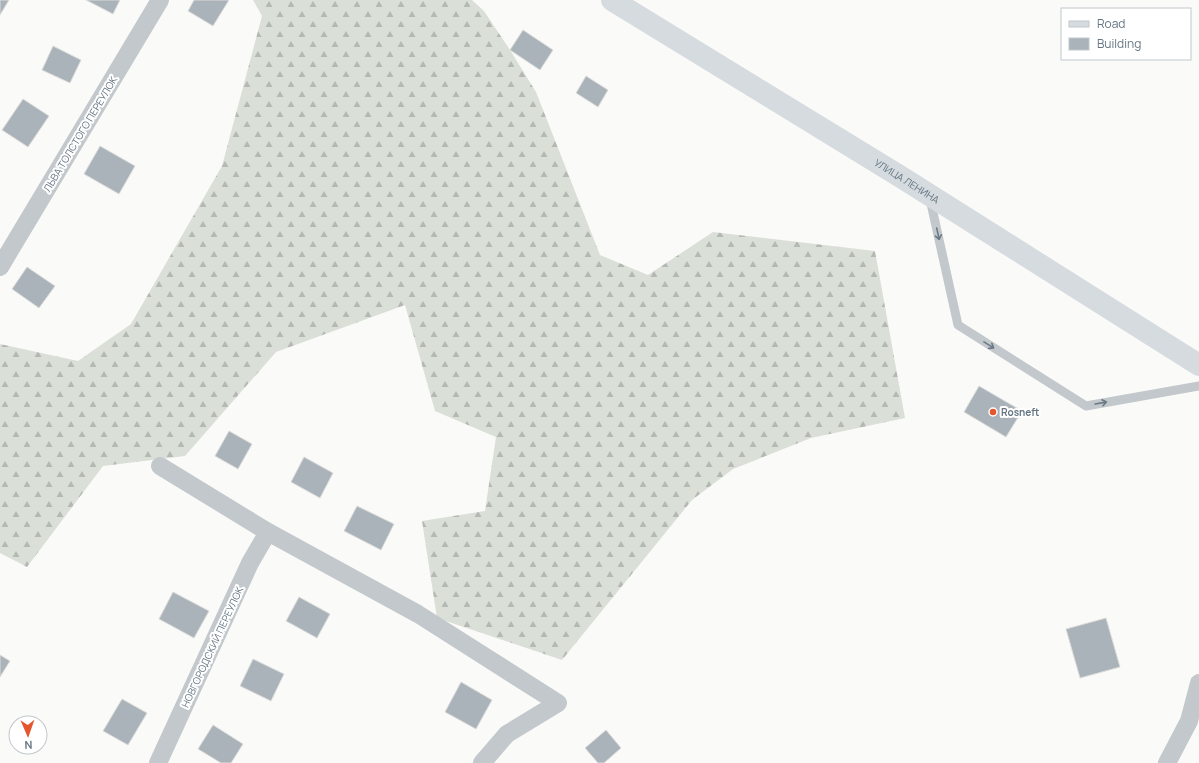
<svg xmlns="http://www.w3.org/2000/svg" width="1199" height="763" font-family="Manrope,sans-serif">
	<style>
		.forest { fill: url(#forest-firs) }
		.building { fill: #aab3b9; stroke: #dcdcda }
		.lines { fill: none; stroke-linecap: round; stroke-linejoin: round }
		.service { stroke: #c3c8cc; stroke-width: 9 }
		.minor { stroke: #c3c8cc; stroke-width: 18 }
		.secondary { stroke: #d6dbdf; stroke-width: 22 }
		.oneway { stroke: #6a7a87 }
		.poi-dot { fill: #e4572e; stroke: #fff; stroke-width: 1.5 }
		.labels { text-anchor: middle; stroke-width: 4; stroke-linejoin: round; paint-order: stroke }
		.street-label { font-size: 10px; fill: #657683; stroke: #fff }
		.poi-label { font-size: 10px; font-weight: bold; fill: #657683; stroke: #fff; text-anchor: start }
	</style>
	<defs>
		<pattern id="forest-firs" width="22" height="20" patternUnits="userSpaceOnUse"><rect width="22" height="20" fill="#dadfd7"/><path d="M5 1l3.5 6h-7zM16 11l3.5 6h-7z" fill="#b4b9b4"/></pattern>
	</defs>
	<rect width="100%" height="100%" fill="#fafaf8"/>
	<!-- forest -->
	<polygon class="forest" points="253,0 472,0 484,11 510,50 536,92 600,255 648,275 713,232 875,251 905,418 811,438 733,469 692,500 562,660 437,618 422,521 485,511 496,437 435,411 405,305 276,352 185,456 103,466 27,567 0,553 0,344 78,361 131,324 222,166 262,16"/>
	<!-- building -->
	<g class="building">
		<polygon points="0,0 9,0 0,15"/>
		<polygon points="86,0 120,0 113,14"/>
		<polygon points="194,0 229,0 213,26 188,11"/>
		<polygon points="523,30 553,50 540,70 510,50"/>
		<polygon points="53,46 81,60 70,83 42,70"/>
		<polygon points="586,76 608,90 598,107 576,93"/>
		<polygon points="23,99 49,116 28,147 2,130"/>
		<polygon points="100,146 135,166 119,194 84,174"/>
		<polygon points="27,267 55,286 39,308 12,289"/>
		<polygon points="979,386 1022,411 1006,437 964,412"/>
		<polygon points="229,431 252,444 238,469 215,456"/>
		<polygon points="304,457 333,473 320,498 291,482"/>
		<polygon points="357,506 394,524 381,550 344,531"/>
		<polygon points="173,592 209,611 194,638 159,619"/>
		<polygon points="299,597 330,614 317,638 286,621"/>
		<polygon points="1106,618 1120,667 1080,678 1066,629"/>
		<polygon points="0,655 10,661 0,677"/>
		<polygon points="253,659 284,674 271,701 240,686"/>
		<polygon points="461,682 492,700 476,729 445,712"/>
		<polygon points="122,699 147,713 128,745 103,731"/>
		<polygon points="213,725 243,744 231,763 221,763 198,749"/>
		<polygon points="606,730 621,748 604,763 598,763 585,748"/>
	</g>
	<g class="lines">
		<!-- service -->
		<polyline class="service" points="930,199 958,325 1086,406 1199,386"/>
		<!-- minor -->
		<g class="minor">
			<polyline points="0,267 160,0"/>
			<polyline points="160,466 268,532 418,614 558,703 507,734 482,763"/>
			<polyline points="158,763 250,563 268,532"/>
			<polyline points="1167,763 1189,721 1199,683"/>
		</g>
		<!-- secondary -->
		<path class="secondary" id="s1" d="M612,0L901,177L1199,365"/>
	</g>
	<!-- one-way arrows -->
	<defs><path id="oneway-shaft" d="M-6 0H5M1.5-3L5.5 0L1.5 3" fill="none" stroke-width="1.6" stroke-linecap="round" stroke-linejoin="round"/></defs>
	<g class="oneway">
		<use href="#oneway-shaft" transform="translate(938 234) rotate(78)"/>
		<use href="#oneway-shaft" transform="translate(989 345) rotate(32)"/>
		<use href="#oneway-shaft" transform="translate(1101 403) rotate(-10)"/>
	</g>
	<!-- markers -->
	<circle class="poi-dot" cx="993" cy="412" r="4"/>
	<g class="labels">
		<!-- street labels -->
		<g class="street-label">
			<text transform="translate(80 134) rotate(-59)" y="4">ЛЬВА ТОЛСТОГО ПЕРЕУЛОК</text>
			<text dy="4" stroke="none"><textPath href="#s1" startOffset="346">УЛИЦА ЛЕНИНА</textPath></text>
			<text transform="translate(212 647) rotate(-65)" y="4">НОВГОРОДСКИЙ ПЕРЕУЛОК</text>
		</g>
		<!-- poi labels -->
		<g class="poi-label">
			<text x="1001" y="416">Rosneft</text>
		</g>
	</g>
	<!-- legend -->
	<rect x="1061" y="8" width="130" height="52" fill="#ffffff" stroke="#c1c8cd"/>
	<rect x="1069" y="21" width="20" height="6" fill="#d6dbdf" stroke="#c1c8cd"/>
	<text x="1097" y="28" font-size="12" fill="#657683">Road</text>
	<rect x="1069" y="38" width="20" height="12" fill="#aab3b9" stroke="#c1c8cd"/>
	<text x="1097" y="48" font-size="12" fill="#657683">Building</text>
	<!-- north arrow -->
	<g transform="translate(28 735) rotate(178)"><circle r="19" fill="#ffffff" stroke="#c1c8cd"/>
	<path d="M0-3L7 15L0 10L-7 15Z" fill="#e4572e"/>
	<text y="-6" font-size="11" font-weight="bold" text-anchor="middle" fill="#657683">N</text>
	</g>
</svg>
